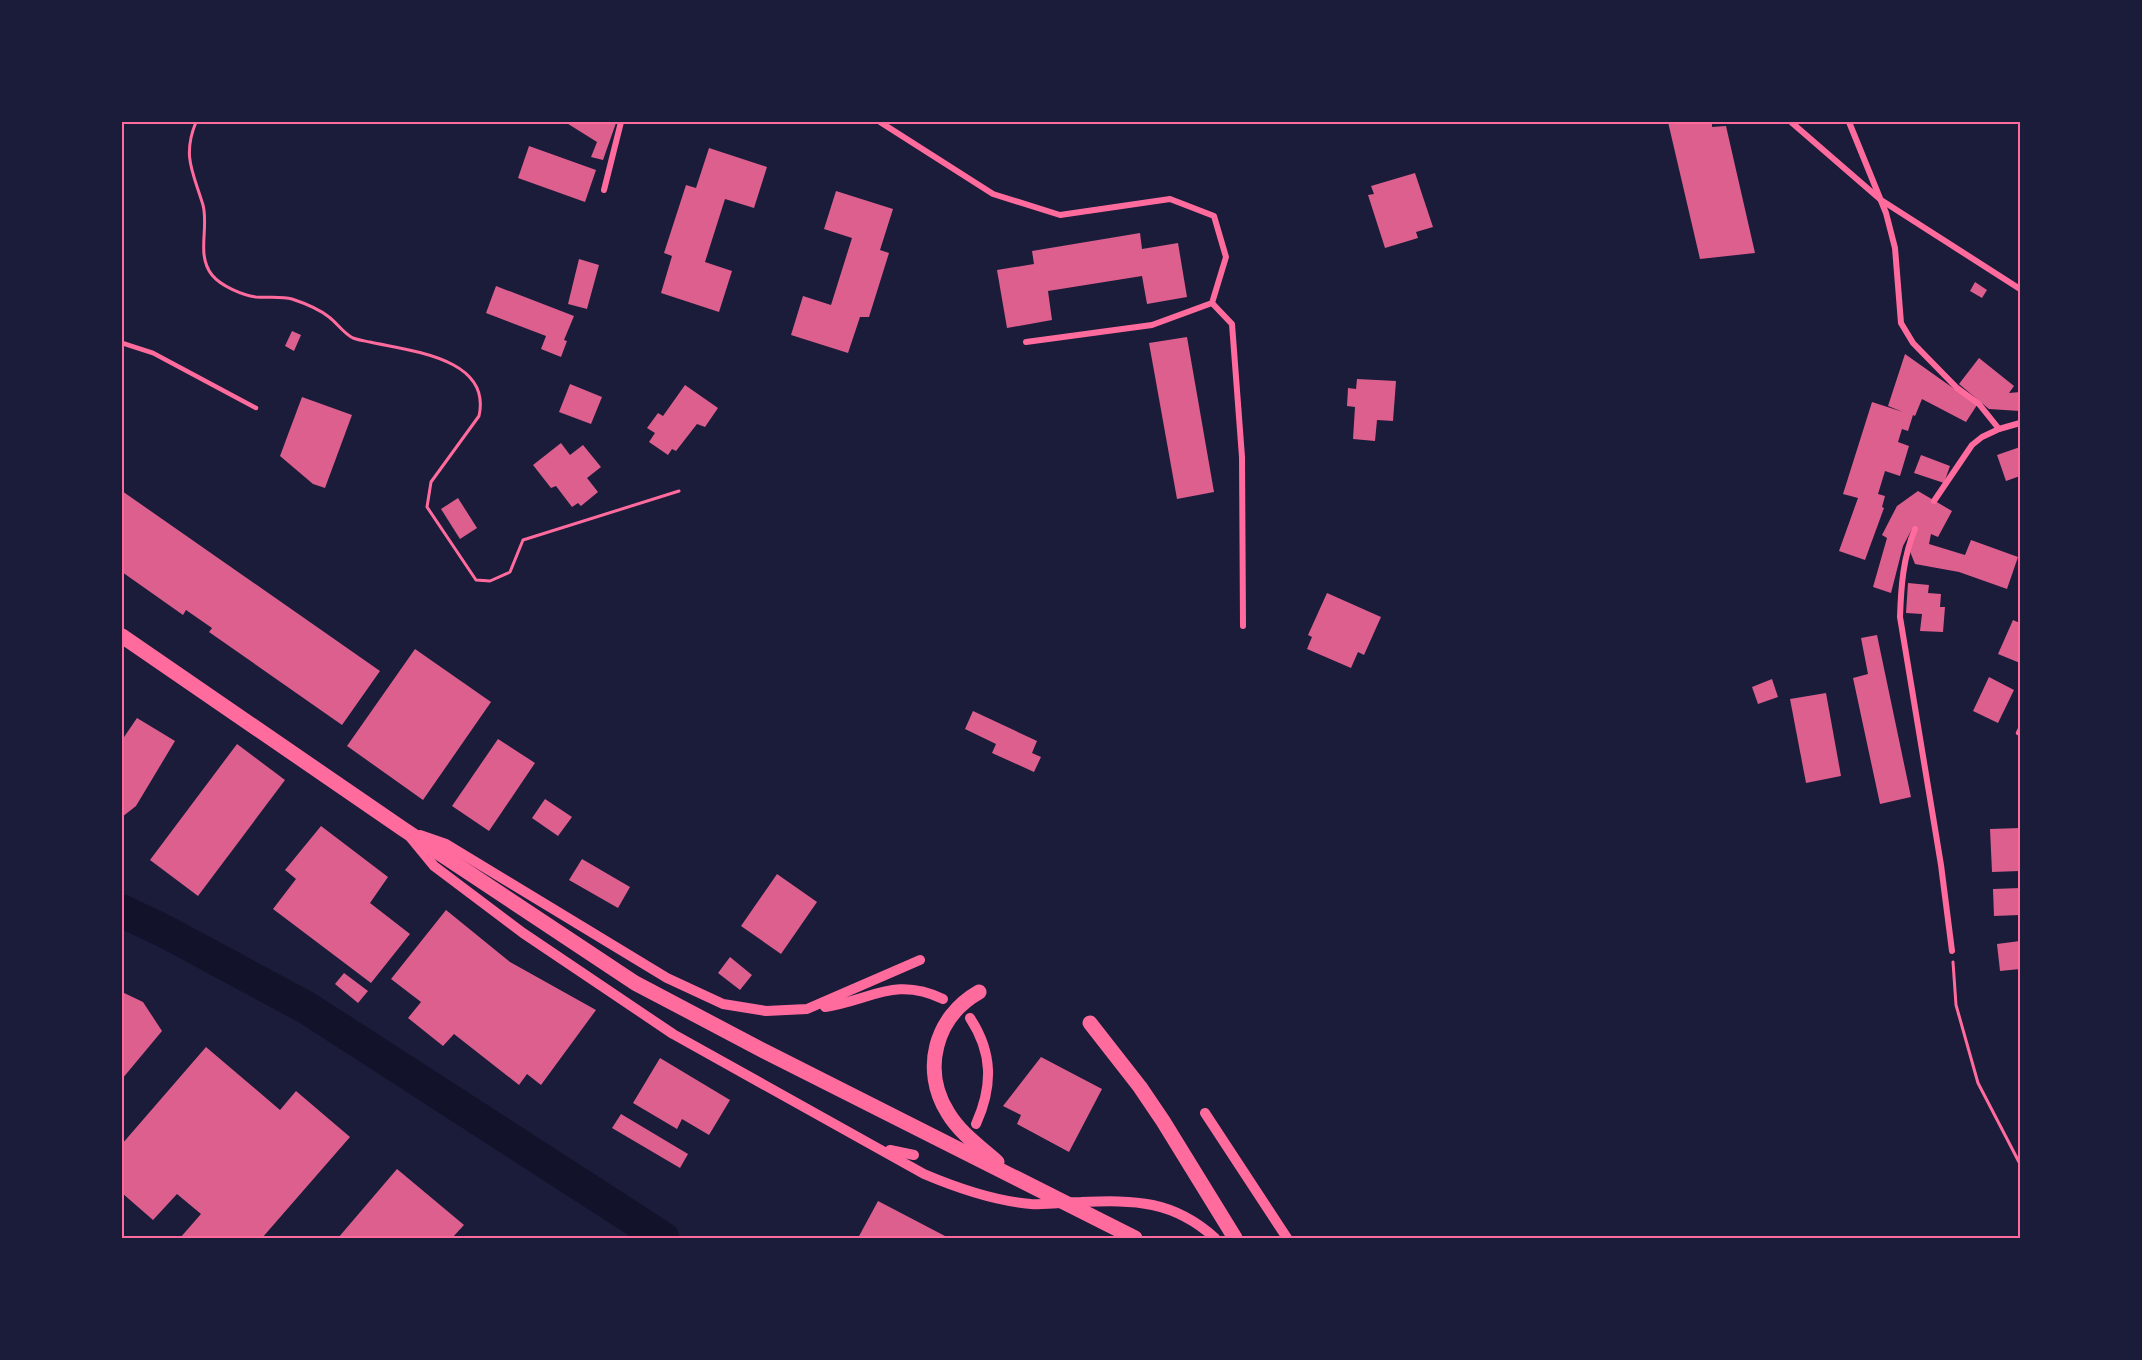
<svg xmlns="http://www.w3.org/2000/svg" width="2142" height="1360" font-family="'Roboto Condensed',sans-serif">
	<style>
		.lines { fill: none; stroke-linecap: round; stroke-linejoin: round }
		.stream { stroke: #12122b; stroke-width: 5 }
		.river { stroke: #12122b; stroke-width: 33 }
		.building { fill: #dd5f8e }
		.path { stroke: #ff6b9d; stroke-width: 3 }
		.service { stroke: #ff6b9d; stroke-width: 4.5 }
		.minor { stroke: #ff6b9d; stroke-width: 6 }
		.tertiary { stroke: #ff6b9d; stroke-width: 10 }
		.primary { stroke: #ff6b9d; stroke-width: 15 }
		.neatline { fill: none; stroke: #ff6b9d; stroke-width: 2 }
	</style>
	<rect width="100%" height="100%" fill="#1b1b3a"/>
	<g class="lines">
		<!-- stream -->
		<polyline class="stream" points="639,1238 652,1232"/>
		<!-- river -->
		<polyline class="river" points="122,911 166,932 307,1008 663,1238"/>
	</g>
	<!-- building -->
	<g class="building">
		<polygon points="565,122 616,123 603,160 591,157 597,142"/>
		<polygon points="1668,122 1712,122 1712,127 1726,126 1755,253 1700,259"/>
		<polygon points="529,146 596,170 585,202 518,178"/>
		<polygon points="709,148 767,167 754,208 725,199 705,262 732,271 719,312 661,293 672,256 664,253 686,185 696,188"/>
		<polygon points="1415,173 1433,227 1416,232 1418,238 1385,248 1368,195 1374,194 1371,186"/>
		<polygon points="836,191 893,209 880,250 889,253 869,317 860,317 848,353 791,335 803,296 831,305 852,238 824,229"/>
		<polygon points="1140,233 1142,249 1178,243 1187,297 1147,304 1142,276 1048,291 1052,320 1007,328 997,270 1034,264 1032,251"/>
		<polygon points="579,259 599,265 587,309 568,304"/>
		<polygon points="1975,282 1987,290 1982,298 1970,291"/>
		<polygon points="496,286 574,316 564,340 567,341 561,357 541,349 546,336 486,313"/>
		<polygon points="292,331 301,335 294,351 285,346"/>
		<polygon points="1187,337 1214,492 1177,499 1149,343"/>
		<polygon points="1905,354 1977,405 1966,422 1922,399 1915,416 1913,415 1908,431 1902,429 1898,442 1909,446 1900,476 1885,471 1878,494 1885,496 1882,507 1884,508 1865,560 1839,551 1858,498 1843,494 1872,402 1903,412 1888,406"/>
		<polygon points="1979,358 2014,386 2009,393 2020,392 2020,411 1989,409 1959,384"/>
		<polygon points="1357,379 1396,381 1393,421 1377,420 1375,441 1353,439 1355,407 1347,406 1348,388 1356,389"/>
		<polygon points="570,384 602,397 591,424 559,412"/>
		<polygon points="685,385 718,408 705,427 697,424 676,451 672,449 668,455 649,442 655,433 647,428 658,413 663,416"/>
		<polygon points="302,397 352,415 325,488 313,484 280,456"/>
		<polygon points="561,443 570,455 583,445 601,467 587,478 598,492 581,506 578,503 572,507 556,486 551,488 533,465"/>
		<polygon points="2020,447 2020,476 2006,481 1997,455"/>
		<polygon points="1921,455 1950,466 1944,483 1914,473"/>
		<polygon points="122,491 380,671 342,725 209,632 212,628 186,610 183,615 122,572"/>
		<polygon points="1918,491 1952,511 1938,537 1931,534 1929,544 1965,555 1971,540 2018,557 2007,589 1959,572 1915,564 1909,549 1917,530 1912,529 1903,546 1891,593 1873,587 1887,538 1882,535 1897,506"/>
		<polygon points="458,498 477,528 460,539 441,509"/>
		<polygon points="1908,583 1929,585 1928,593 1941,594 1940,607 1945,607 1943,632 1920,631 1922,614 1906,613"/>
		<polygon points="1327,593 1381,617 1364,655 1358,652 1351,668 1307,649 1312,637 1308,635"/>
		<polygon points="2013,620 2020,623 2020,663 1998,654"/>
		<polygon points="1877,635 1911,797 1880,804 1853,678 1868,674 1861,638"/>
		<polygon points="415,649 491,702 423,800 347,746"/>
		<polygon points="1989,677 2014,690 1998,723 1973,711"/>
		<polygon points="1772,679 1778,697 1758,704 1752,687"/>
		<polygon points="1826,693 1841,776 1806,783 1790,699"/>
		<polygon points="973,711 1037,741 1032,753 1041,757 1034,772 992,753 996,744 965,729"/>
		<polygon points="137,718 175,741 136,806 122,817 122,740"/>
		<polygon points="498,739 535,763 489,831 452,806"/>
		<polygon points="237,744 285,780 198,896 150,860"/>
		<polygon points="545,799 572,817 558,836 532,818"/>
		<polygon points="321,826 388,877 370,903 410,934 371,983 273,909 296,879 285,870"/>
		<polygon points="2020,828 2020,871 1992,872 1990,829"/>
		<polygon points="582,859 630,887 618,908 569,880"/>
		<polygon points="777,874 817,902 781,954 741,926"/>
		<polygon points="2020,888 2020,915 1994,916 1993,889"/>
		<polygon points="446,910 510,962 596,1010 541,1085 527,1074 519,1085 454,1034 443,1046 408,1018 421,1002 391,979"/>
		<polygon points="2020,941 2020,969 2000,971 1997,944"/>
		<polygon points="730,957 752,975 740,990 718,973"/>
		<polygon points="344,973 368,991 358,1003 335,984"/>
		<polygon points="122,992 143,1002 162,1031 122,1079"/>
		<polygon points="206,1047 280,1110 296,1091 350,1137 262,1238 180,1238 201,1214 177,1194 153,1220 122,1193 122,1144"/>
		<polygon points="1041,1057 1102,1089 1069,1152 1017,1124 1021,1115 1003,1106"/>
		<polygon points="660,1058 730,1100 709,1135 682,1119 677,1129 633,1103"/>
		<polygon points="621,1114 688,1154 680,1168 612,1128"/>
		<polygon points="397,1169 464,1225 452,1238 338,1238"/>
		<polygon points="878,1201 945,1236 943,1238 858,1238"/>
	</g>
	<g class="lines">
		<!-- path -->
		<g class="path">
			<path d="M196,122C182,156 193,172 203,205C209,228 196,255 212,275C221,286 242,295 256,297C268,298 281,296 292,299C304,303 319,309 329,317C337,323 344,334 353,338C358,340 365,341 370,342C410,351 492,358 479,416L431,482L427,507L476,580L490,581L510,572L523,540L679,491"/>
			<polyline points="1953,962 1956,1005 1978,1083 2020,1164"/>
		</g>
		<!-- service -->
		<g class="service">
			<polyline points="122,343 153,353 256,408"/>
			<polyline points="2018,733 2020,729"/>
		</g>
		<!-- minor -->
		<g class="minor">
			<polyline points="880,122 993,194 1060,215 1170,199 1214,216 1226,257 1212,303 1152,325 1026,342"/>
			<polyline points="1791,122 1881,200 2020,289"/>
			<polyline points="1849,122 1886,213 1895,248 1901,323 1913,343 1957,388 1979,404 1999,429 2020,423"/>
			<polyline points="604,190 621,122"/>
			<polyline points="1212,303 1232,324 1242,457 1243,626"/>
			<polyline points="1934,501 1972,445 1982,437 1999,429"/>
			<path d="M1915,529C1903,557 1901,587 1900,617L1941,865L1952,951"/>
		</g>
		<!-- tertiary -->
		<g class="tertiary">
			<polyline points="420,835 446,844 667,978 723,1004 766,1011 807,1009 920,960"/>
			<path d="M411,838L434,866L523,933L673,1034L924,1174C957,1188 995,1201 1031,1204C1048,1205 1065,1202 1081,1202C1135,1200 1173,1200 1215,1238"/>
			<path d="M825,1007C871,1000 895,976 943,999"/>
			<path d="M970,1018C993,1053 993,1086 976,1124"/>
			<polyline points="1205,1113 1287,1238"/>
			<polyline points="890,1150 914,1155"/>
		</g>
		<!-- primary -->
		<g class="primary">
			<polyline points="122,636 403,829 635,983 764,1051 1135,1238"/>
			<path d="M979,992C935,1017 921,1070 948,1113C960,1133 980,1147 997,1162"/>
			<polyline points="1090,1023 1140,1087 1163,1121 1235,1238"/>
		</g>
	</g>
	<!-- border -->
	<rect width="2142" height="1360" fill="none" stroke="#1b1b3a" stroke-width="246"/>
	<rect x="123" y="123" width="1896" height="1114" class="neatline"/>
</svg>
